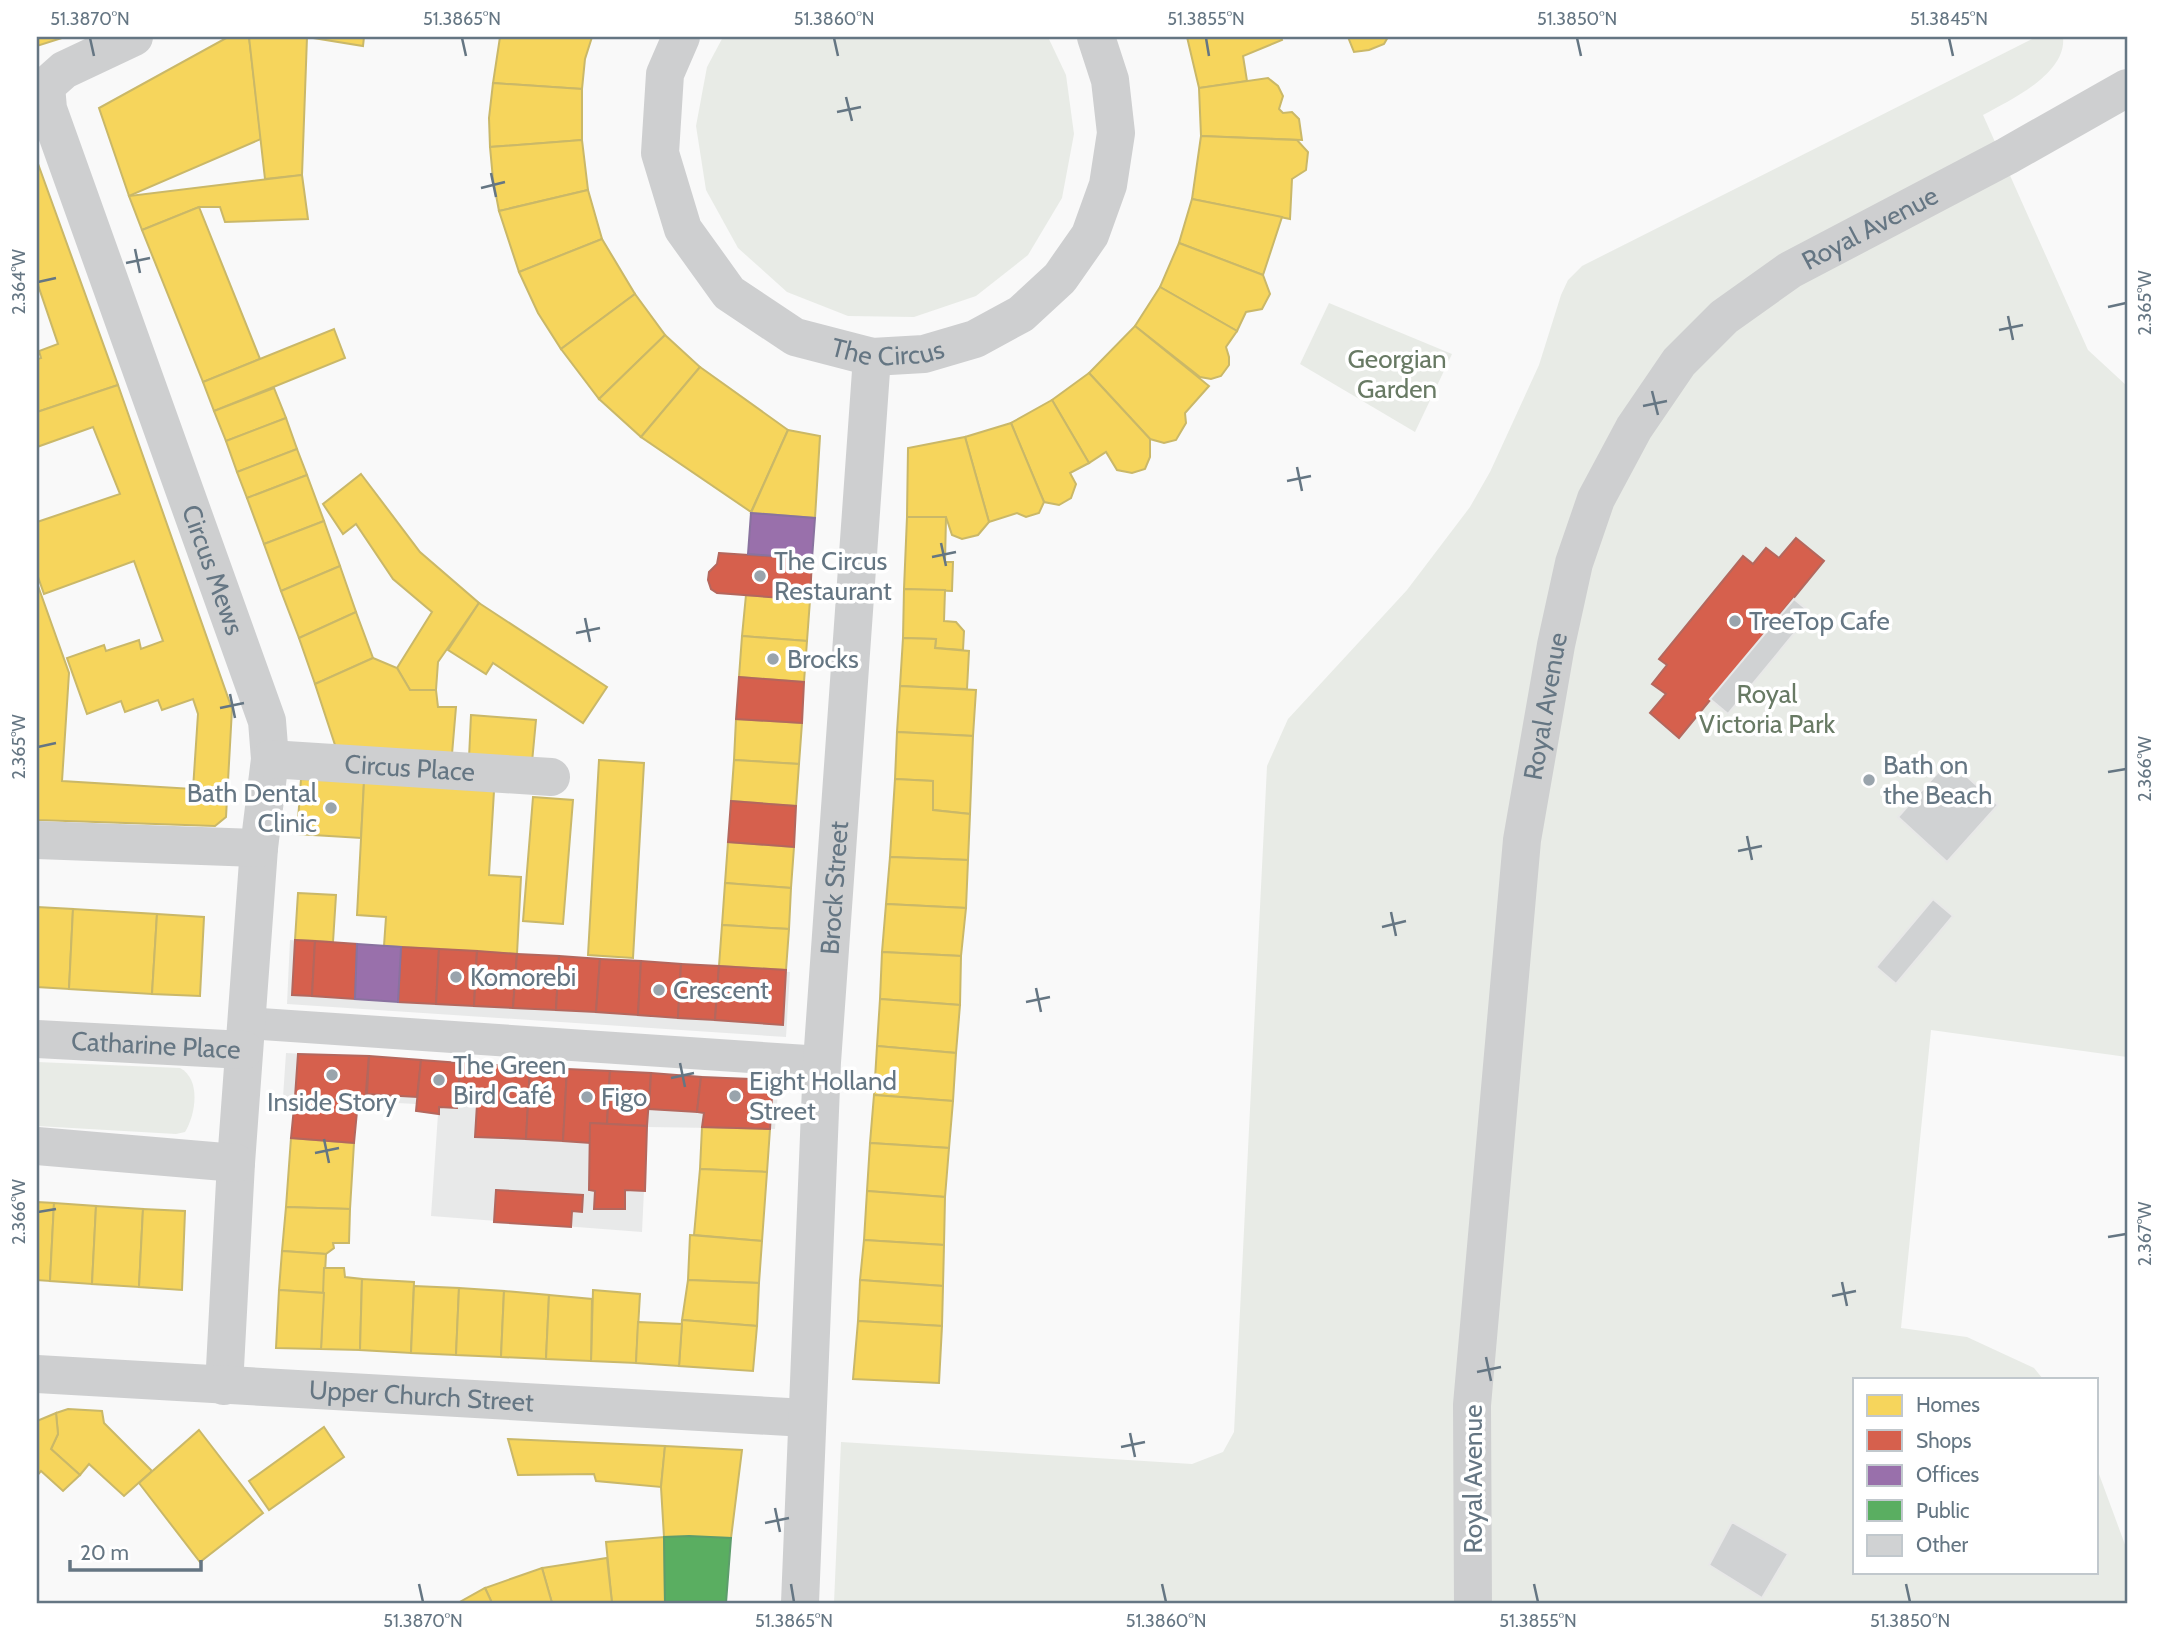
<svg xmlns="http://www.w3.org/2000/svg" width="2164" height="1640" font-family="Cabin,sans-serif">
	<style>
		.built { fill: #e8e9e9 }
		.green { fill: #e8ebe6 }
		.homes { fill: #f6d55c; stroke: #cab868; stroke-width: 2 }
		.shops { fill: #d6604d; stroke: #b4675d; stroke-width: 2 }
		.offices { fill: #9970ab; stroke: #89729f; stroke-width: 2 }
		.public { fill: #5aae61; stroke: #5d9d6b; stroke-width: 2 }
		.building { fill: #d0d2d3; stroke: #e8e8e8; stroke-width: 2 }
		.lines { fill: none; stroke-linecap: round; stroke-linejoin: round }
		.pedestrian { stroke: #cecfd0; stroke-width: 32 }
		.minor { stroke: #cecfd0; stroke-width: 38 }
		.ticks { fill: none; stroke: #657683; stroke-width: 2.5 }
		.poi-dot { fill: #99a4ac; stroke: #fff; stroke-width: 2.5 }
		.labels { text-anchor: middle; stroke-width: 7; stroke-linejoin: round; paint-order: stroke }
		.street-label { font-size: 26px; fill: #657683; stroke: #fff }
		.park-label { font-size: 26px; fill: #687a64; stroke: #fff }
		.poi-label { font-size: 26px; fill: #657683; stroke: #fff; text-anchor: start }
		.neatline { fill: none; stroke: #657683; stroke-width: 2.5 }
		.ticks-label { font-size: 18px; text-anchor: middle; fill: #657683 }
	</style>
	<rect width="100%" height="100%" fill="#f9f9f9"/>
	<!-- built -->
	<g class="built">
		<polygon points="290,940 790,972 786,1037 287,1004"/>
		<polygon points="286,1053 779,1080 775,1129 647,1127 642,1232 431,1216 438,1114 416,1111 416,1104 283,1097"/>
	</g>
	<!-- green -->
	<g class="green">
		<polygon points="723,37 1048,37 1066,75 1074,134 1062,198 1028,255 976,296 914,317 848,316 787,292 738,248 706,190 696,126 707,67"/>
		<path d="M2036,37H2063C2067,74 2010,100 1983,115L2088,350L2127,386V1057L1931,1030L1901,1328L1967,1337L2034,1368L2043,1379H1854V1572H2096V1466L2127,1550V1603H834L841,1442L1192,1464L1223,1452L1234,1432L1267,766L1288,719L1407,590L1470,507L1490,472L1539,365L1561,295L1568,280L1582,266Z"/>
		<polygon points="1329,303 1452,354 1415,432 1300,364"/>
		<path d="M37,1062L180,1068C201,1079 196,1114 185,1132L176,1134L37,1126Z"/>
	</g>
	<!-- homes -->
	<g class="homes">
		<polygon points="37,37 65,37 37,46"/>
		<polygon points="228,37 249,37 261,139 129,196 99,108"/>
		<polygon points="249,37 307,37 302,175 265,179"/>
		<polygon points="307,37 364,37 363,46"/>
		<polygon points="500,37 592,37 585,59 582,89 493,83"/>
		<polygon points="1187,37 1281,37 1282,40 1243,56 1247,81 1199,88"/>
		<polygon points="1348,37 1388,37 1384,44 1369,50 1354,52"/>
		<polygon points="1268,78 1278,86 1283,96 1279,109 1283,113 1292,112 1299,119 1302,140 1201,136 1199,88"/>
		<polygon points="493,83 582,89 582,140 490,147 489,118"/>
		<polygon points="1201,136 1297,140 1308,152 1306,170 1292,179 1290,219 1192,199"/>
		<polygon points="582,140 588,190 499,211 493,179 490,147"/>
		<polygon points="37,161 118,385 37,412 37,359 41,358 39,351 58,344 37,282"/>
		<polygon points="302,175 308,219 225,222 220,207 199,207 142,230 129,196"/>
		<polygon points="588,190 602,239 519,272 499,211"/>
		<polygon points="1192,199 1282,217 1263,275 1179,243"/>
		<polygon points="199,207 260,359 203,382 142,230"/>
		<polygon points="602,239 635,294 561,349 538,313 519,272"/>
		<polygon points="1179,243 1263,275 1270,294 1262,309 1246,312 1237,331 1160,287"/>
		<polygon points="1160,287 1237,331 1226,347 1229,357 1229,365 1221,376 1211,379 1200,377 1135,326"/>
		<polygon points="635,294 665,335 599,399 561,349"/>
		<polygon points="1135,326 1209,386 1185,413 1186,423 1176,440 1164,443 1150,439 1089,373"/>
		<polygon points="334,329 345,358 214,411 203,382"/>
		<polygon points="665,335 700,367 641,437 599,399"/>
		<polygon points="700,367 788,430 751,512 641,437"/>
		<polygon points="1089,373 1150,439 1150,457 1145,469 1132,473 1117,470 1106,452 1089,463 1052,400"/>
		<polygon points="118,385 232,709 226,817 215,826 37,820 37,583 69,673 62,781 193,789 198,714 193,699 162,710 158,700 125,712 121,701 87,714 67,658 104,645 106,651 139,640 141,649 163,641 134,561 44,594 37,574 37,522 120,494 93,427 37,447 37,412"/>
		<polygon points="274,388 286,418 226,441 214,411"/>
		<polygon points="1052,400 1089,463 1070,473 1076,484 1071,498 1059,505 1044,502 1011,423"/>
		<polygon points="286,418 297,449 237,472 226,441"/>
		<polygon points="1011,423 1044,502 1039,513 1026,517 1017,513 989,522 965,437"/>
		<polygon points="788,430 820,436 815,518 751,513"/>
		<polygon points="965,437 989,522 978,535 962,539 952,535 946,517 907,517 908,448"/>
		<polygon points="297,449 307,475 247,498 237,472"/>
		<polygon points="361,474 420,552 479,603 438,662 436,690 410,690 397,668 432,612 393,579 356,524 343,534 323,504"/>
		<polygon points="307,475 324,521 264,544 247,498"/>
		<polygon points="907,517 946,517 945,562 953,562 952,591 904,589"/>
		<polygon points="324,521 340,566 281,591 264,544"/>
		<polygon points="340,566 356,612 299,638 281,591"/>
		<polygon points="904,589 945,590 944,621 956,622 964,631 963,650 935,648 936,639 903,638"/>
		<polygon points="746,595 810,600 807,641 742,636"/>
		<polygon points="479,603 607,687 583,723 493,663 486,674 448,650"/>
		<polygon points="356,612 373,658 315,684 299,638"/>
		<polygon points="742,636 807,641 804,682 739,677"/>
		<polygon points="903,638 936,639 935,648 969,651 967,689 900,686"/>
		<polygon points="373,658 397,668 410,690 436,690 438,707 456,707 452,754 337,751 315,684"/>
		<polygon points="900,686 976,690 973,736 897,732"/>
		<polygon points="471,715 536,720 532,762 469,758"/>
		<polygon points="736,719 802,723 799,764 734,760"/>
		<polygon points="897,732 973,736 970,814 933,810 933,781 895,779"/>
		<polygon points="599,760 644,763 633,958 588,955"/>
		<polygon points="734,760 799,764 796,806 731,801"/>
		<polygon points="301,779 364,782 361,838 297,834"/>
		<polygon points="895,779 933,781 933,810 970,814 968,860 890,857"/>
		<polygon points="364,782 494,791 489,875 521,877 517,954 384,946 386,917 357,915"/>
		<polygon points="533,797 573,800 563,924 523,921"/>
		<polygon points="728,842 794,847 791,888 725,883"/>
		<polygon points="890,857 968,860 966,908 886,904"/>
		<polygon points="725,883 791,888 789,929 722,925"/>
		<polygon points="298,893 336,895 333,942 295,940"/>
		<polygon points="886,904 966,908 961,956 882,952"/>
		<polygon points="37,907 73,909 69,989 37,987"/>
		<polygon points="73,909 157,914 152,994 69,989"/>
		<polygon points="157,914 204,917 200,996 152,994"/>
		<polygon points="722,925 789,929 786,970 719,966"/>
		<polygon points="882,952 961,956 960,1005 880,999"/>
		<polygon points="880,999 960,1005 956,1053 877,1046"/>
		<polygon points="877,1046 956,1053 953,1101 874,1095"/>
		<polygon points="874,1095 953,1101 949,1148 870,1143"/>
		<polygon points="702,1127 770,1129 767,1172 700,1169"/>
		<polygon points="291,1138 354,1143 350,1209 286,1207"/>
		<polygon points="870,1143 949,1148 945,1197 867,1191"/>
		<polygon points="700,1169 767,1172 762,1241 694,1235"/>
		<polygon points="867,1191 945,1197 944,1245 864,1240"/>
		<polygon points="37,1202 54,1203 50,1281 37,1280"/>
		<polygon points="54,1203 96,1206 92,1284 50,1281"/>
		<polygon points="96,1206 143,1209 139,1287 92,1284"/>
		<polygon points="286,1207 350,1209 349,1243 333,1243 334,1248 326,1254 282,1251"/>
		<polygon points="143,1209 185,1211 182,1290 139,1287"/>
		<polygon points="690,1235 762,1241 759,1283 688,1280"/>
		<polygon points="864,1240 944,1245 943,1286 860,1280"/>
		<polygon points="282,1251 326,1254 324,1293 279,1290"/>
		<polygon points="324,1268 344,1268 345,1277 362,1279 360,1350 321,1349"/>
		<polygon points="362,1279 414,1282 411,1353 360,1350"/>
		<polygon points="688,1280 759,1283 757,1326 682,1320"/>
		<polygon points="860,1280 943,1286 942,1326 858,1321"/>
		<polygon points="414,1286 459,1288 456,1355 411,1353"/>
		<polygon points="459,1288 504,1291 501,1357 456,1355"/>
		<polygon points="279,1290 324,1293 321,1349 276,1348"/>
		<polygon points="593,1290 640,1294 636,1363 591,1361"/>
		<polygon points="504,1291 549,1295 546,1359 501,1357"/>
		<polygon points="549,1295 592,1299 591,1361 546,1359"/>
		<polygon points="682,1320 757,1326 753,1371 679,1366"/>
		<polygon points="858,1321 942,1326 939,1383 853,1379"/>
		<polygon points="638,1322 682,1324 679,1366 636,1363"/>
		<polygon points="68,1409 102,1411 104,1423 152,1471 124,1496 89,1464 80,1475 51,1449 58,1434 56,1413"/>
		<polygon points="56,1413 58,1434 51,1449 80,1475 63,1491 41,1471 37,1476 37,1421"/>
		<polygon points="324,1427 344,1457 269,1510 249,1481"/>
		<polygon points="199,1430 263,1513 200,1562 139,1483"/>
		<polygon points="508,1439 665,1446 661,1487 596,1481 594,1474 518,1475"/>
		<polygon points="665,1446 742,1450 731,1538 664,1537 661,1487"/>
		<polygon points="664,1537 665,1603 612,1603 606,1542"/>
		<polygon points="607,1558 612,1603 552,1603 542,1568"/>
		<polygon points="542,1568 552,1603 492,1603 485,1588"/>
		<polygon points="485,1588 492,1603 458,1603"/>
	</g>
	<!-- shops -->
	<g class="shops">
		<polygon points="1796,538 1824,561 1679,738 1650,713 1666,694 1652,684 1667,665 1659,659 1743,556 1753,564 1766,548 1779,558"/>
		<polygon points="719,553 812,559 810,600 717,593 711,589 708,580 709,572 717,564"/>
		<polygon points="739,677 804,682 802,723 736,719"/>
		<polygon points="731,801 796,806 794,847 728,842"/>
		<polygon points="295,940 315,941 312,996 292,995"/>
		<polygon points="315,941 357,944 355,999 312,996"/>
		<polygon points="401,947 439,949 436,1004 398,1002"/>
		<polygon points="439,949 477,951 474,1006 436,1004"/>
		<polygon points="477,951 517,954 513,1008 474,1006"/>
		<polygon points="517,954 559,956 556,1010 513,1008"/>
		<polygon points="559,956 600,959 596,1012 556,1010"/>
		<polygon points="600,959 641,961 638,1015 596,1012"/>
		<polygon points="641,961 681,964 678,1018 638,1015"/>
		<polygon points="681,964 719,966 715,1020 678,1018"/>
		<polygon points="719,966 786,970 783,1025 715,1020"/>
		<polygon points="298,1054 369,1056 365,1102 295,1097"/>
		<polygon points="369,1056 421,1060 417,1097 367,1094"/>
		<polygon points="421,1060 460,1063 457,1108 439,1107 439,1114 416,1111"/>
		<polygon points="460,1063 530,1067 526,1139 475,1137 477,1104 458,1103"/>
		<polygon points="530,1067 567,1069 563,1141 526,1139"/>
		<polygon points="567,1069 610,1071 607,1124 590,1123 590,1143 563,1141"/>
		<polygon points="610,1071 651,1073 647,1126 607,1124"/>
		<polygon points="651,1073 701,1077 697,1112 649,1109"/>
		<polygon points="701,1077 773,1080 770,1129 702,1127 704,1113 697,1112"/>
		<polygon points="295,1097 358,1101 354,1143 291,1138"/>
		<polygon points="590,1123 647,1126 645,1191 625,1190 625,1209 594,1209 595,1191 589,1190"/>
		<polygon points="496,1190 583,1195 582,1212 572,1211 571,1227 494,1222"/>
	</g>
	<!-- offices -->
	<g class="offices">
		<polygon points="751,513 815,518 812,559 748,554"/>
		<polygon points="357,944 401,947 398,1002 355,999"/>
	</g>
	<!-- public -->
	<polygon class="public" points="689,1536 731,1538 726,1603 665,1603 664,1537"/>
	<!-- building -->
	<g class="building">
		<polygon points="1794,599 1811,613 1728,714 1710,699"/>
		<polygon points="1949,760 1998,805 1947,862 1898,817"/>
		<polygon points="1933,899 1953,916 1896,984 1876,967"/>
		<polygon points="1732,1522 1788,1554 1762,1598 1709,1565"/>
	</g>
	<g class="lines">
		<!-- pedestrian -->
		<polyline class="pedestrian" points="247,1023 822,1062"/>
		<!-- minor -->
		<g class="minor">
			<path id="s1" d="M134,37L64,70L46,86L48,109L267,721L270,759L259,848L236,1163L224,1386"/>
			<path id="s2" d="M681,37L665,74L660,153L683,229L729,293L795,337L872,357L924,354L975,339L1021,314L1060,278L1090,235L1108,185L1116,133L1110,80L1096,37"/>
			<path id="s3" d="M270,759L551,777"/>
			<polyline points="37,840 259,848"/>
			<path id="s4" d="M37,1039L244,1050"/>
			<polyline points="37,1146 236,1163"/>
			<path id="s5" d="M37,1374L806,1418"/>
			<path id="s6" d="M800,1603L822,1062L872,357"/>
			<path id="s7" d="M1473,1603L1472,1405L1522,840L1556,645L1574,563L1596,499L1634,428L1679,362L1724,317L1790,270L2007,156L2127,88"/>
		</g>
	</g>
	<!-- ticks -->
	<path class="ticks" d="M90,38L94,56M462,38L466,56M834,38L838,56M1206,38L1209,56M1577,38L1581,56M1949,38L1953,56M846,97L852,121M837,112L861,107M491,173L496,197M481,188L505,182M135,249L140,273M126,263L150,258M38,282L56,278M2108,307L2126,303M2008,316L2013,340M1999,330L2023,325M1652,391L1658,415M1643,406L1667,401M1297,467L1302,491M1287,481L1311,476M941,543L946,566M932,557L956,552M585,618L590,642M576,633L600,628M230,694L235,718M220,708L244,703M38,747L56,743M2108,772L2126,769M1747,836L1752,860M1738,851L1762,846M1391,912L1396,936M1382,927L1406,921M1036,988L1041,1012M1026,1002L1050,997M680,1063L685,1087M671,1078L694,1073M324,1139L329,1163M315,1153L339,1148M38,1212L56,1209M2108,1237L2126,1234M1842,1282L1847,1306M1832,1296L1856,1291M1486,1357L1491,1381M1477,1372L1501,1367M1130,1433L1135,1457M1121,1447L1145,1442M775,1508L780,1532M765,1523L789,1518M419,1584L423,1602M791,1584L794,1602M1162,1584L1166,1602M1534,1584L1538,1602M1906,1584L1910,1602"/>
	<!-- markers -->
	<g class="poi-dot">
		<circle cx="760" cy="576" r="7"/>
		<circle cx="1735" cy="621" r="7"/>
		<circle cx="773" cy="659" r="7"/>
		<circle cx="1869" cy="780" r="7"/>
		<circle cx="331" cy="808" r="7"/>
		<circle cx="456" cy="977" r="7"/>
		<circle cx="659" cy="990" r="7"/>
		<circle cx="332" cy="1075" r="7"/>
		<circle cx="439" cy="1080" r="7"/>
		<circle cx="735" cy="1096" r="7"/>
		<circle cx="587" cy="1097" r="7"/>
	</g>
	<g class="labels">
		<!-- street labels -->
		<g class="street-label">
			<text dy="9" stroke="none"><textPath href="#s7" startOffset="1510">Royal Avenue</textPath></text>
			<text dy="9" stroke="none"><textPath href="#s2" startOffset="452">The Circus</textPath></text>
			<text dy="9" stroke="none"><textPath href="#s1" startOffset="614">Circus Mews</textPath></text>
			<text dy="9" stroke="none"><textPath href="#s7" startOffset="901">Royal Avenue</textPath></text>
			<text dy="9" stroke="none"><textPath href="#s3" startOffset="140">Circus Place</textPath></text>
			<text dy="9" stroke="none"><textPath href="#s6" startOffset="716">Brock Street</textPath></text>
			<text dy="9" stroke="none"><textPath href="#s4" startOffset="119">Catharine Place</textPath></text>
			<text dy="9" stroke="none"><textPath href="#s5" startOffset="385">Upper Church Street</textPath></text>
			<text transform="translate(1473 1479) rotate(-90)" y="9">Royal Avenue</text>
		</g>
		<!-- park labels -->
		<g class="park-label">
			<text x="1397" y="368">Georgian<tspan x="1397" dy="30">Garden</tspan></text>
			<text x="1767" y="703">Royal<tspan x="1767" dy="30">Victoria Park</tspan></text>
		</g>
		<!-- poi labels -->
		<g class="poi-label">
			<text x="774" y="570">The Circus<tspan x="774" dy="30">Restaurant</tspan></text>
			<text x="1749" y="630">TreeTop Cafe</text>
			<text x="787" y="668">Brocks</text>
			<text x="1883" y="774">Bath on<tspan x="1883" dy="30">the Beach</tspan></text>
			<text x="317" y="802" text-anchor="end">Bath Dental<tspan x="317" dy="30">Clinic</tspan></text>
			<text x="470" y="986">Komorebi</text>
			<text x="673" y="999">Crescent</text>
			<text x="453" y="1074">The Green<tspan x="453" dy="30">Bird Café</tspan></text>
			<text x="749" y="1090">Eight Holland<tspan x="749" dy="30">Street</tspan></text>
			<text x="601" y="1106">Figo</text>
			<text x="332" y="1111" text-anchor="middle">Inside Story</text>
		</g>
	</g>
	<!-- border -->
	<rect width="2164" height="1640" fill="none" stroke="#ffffff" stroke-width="77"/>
	<!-- legend -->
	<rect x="1853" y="1378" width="245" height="196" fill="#ffffff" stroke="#c1c8cd" stroke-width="2"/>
	<rect x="1867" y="1395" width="35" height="21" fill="#f6d55c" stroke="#c1c8cd" stroke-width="2"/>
	<text x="1916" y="1412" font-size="21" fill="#657683">Homes</text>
	<rect x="1867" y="1430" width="35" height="21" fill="#d6604d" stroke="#c1c8cd" stroke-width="2"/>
	<text x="1916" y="1448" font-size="21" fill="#657683">Shops</text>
	<rect x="1867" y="1465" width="35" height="21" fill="#9970ab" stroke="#c1c8cd" stroke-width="2"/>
	<text x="1916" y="1482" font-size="21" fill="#657683">Offices</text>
	<rect x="1867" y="1500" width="35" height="21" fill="#5aae61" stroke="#c1c8cd" stroke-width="2"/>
	<text x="1916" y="1518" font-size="21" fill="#657683">Public</text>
	<rect x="1867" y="1535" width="35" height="21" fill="#d0d2d3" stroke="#c1c8cd" stroke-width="2"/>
	<text x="1916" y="1552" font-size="21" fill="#657683">Other</text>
	<!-- scale -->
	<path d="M70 1560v10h131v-10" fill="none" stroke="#657683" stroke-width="3.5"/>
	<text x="80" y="1560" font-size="21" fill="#657683" stroke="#ffffff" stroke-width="5" paint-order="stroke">20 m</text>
	<rect x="38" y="38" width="2088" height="1564" class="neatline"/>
	<g class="ticks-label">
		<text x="90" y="25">51.3870°N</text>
		<text x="462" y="25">51.3865°N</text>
		<text x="834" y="25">51.3860°N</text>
		<text x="1206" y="25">51.3855°N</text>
		<text x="1577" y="25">51.3850°N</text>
		<text x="1949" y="25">51.3845°N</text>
		<text transform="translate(19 282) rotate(-90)" y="6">2.364°W</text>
		<text transform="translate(2145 303) rotate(-90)" y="6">2.365°W</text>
		<text transform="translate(19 747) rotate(-90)" y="6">2.365°W</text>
		<text transform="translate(2145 769) rotate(-90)" y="6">2.366°W</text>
		<text transform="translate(19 1212) rotate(-90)" y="6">2.366°W</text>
		<text transform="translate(2145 1234) rotate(-90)" y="6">2.367°W</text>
		<text x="423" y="1627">51.3870°N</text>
		<text x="794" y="1627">51.3865°N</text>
		<text x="1166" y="1627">51.3860°N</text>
		<text x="1538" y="1627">51.3855°N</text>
		<text x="1910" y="1627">51.3850°N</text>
	</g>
</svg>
